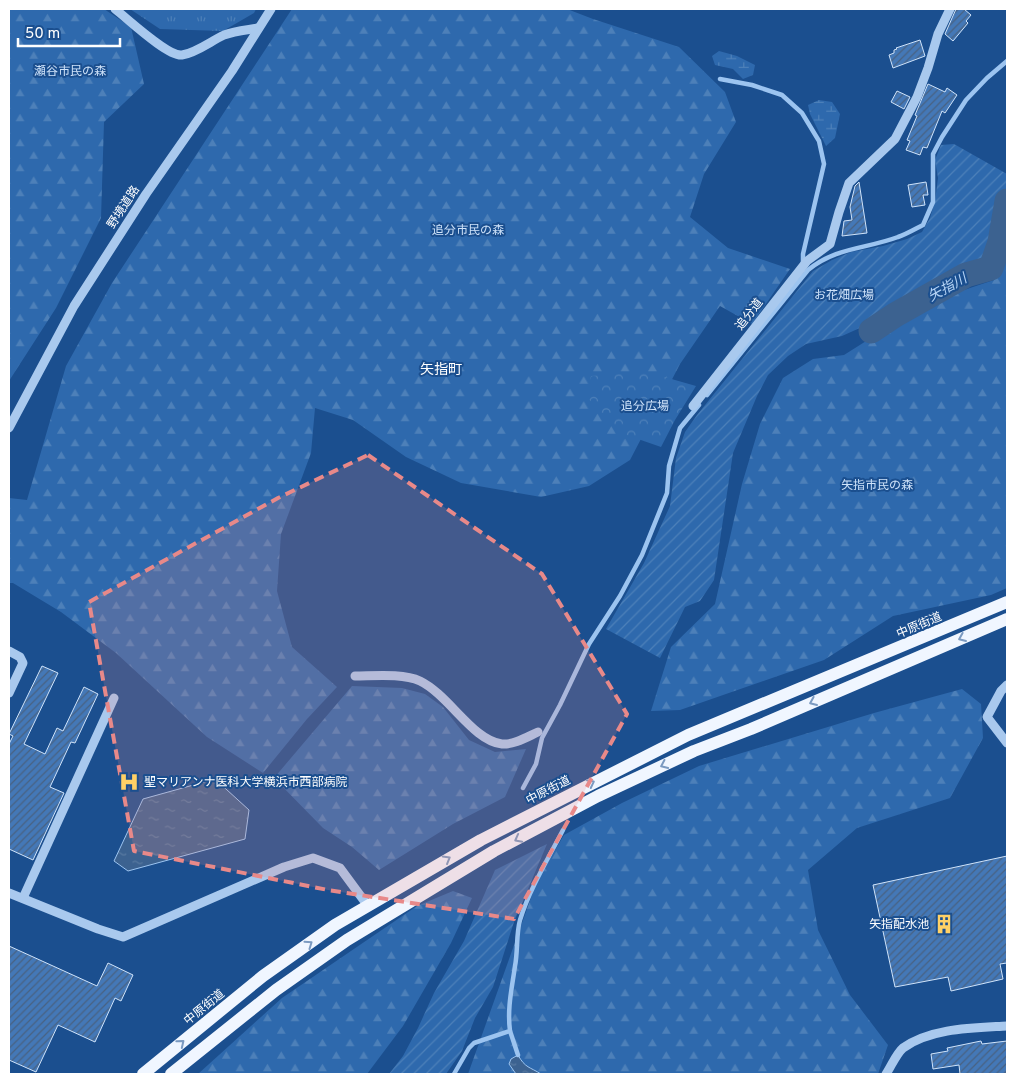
<svg xmlns="http://www.w3.org/2000/svg" width="1016" height="1083" font-family="Overpass,'Noto Sans JP',sans-serif">
	<style>
		.grass { fill: url(#grass-tufts) }
		.forest { fill: url(#forest-firs) }
		.wetland { fill: url(#wetland-marsh) }
		.park { fill: url(#park-crowns) }
		.garden { fill: url(#garden-furrows) }
		.water { fill: url(#water-ripples); stroke: #9cc4f0 }
		.lines { fill: none; stroke-linecap: round; stroke-linejoin: round }
		.stream { stroke: #9cc4f0; stroke-width: 4.5 }
		.river { stroke: #3c6290; stroke-width: 25 }
		.building { fill: url(#building-hatch); stroke: #cfe3fa }
		.minor { stroke: #a9c9ee; stroke-width: 9 }
		.major { stroke: #f0f6ff; stroke-width: 12 }
		.oneway { stroke: #7b9ac1 }
		.marked { fill: #e88989; fill-opacity: 0.2; stroke: #e88989; stroke-width: 4; stroke-dasharray: 10 6; stroke-linejoin: round }
		.labels { text-anchor: middle; stroke-width: 4; stroke-linejoin: round; paint-order: stroke }
		.park-label { font-size: 12px; fill: #cfe3fa; stroke: #1b4f8f }
		.street-label { font-size: 12px; fill: #fff; stroke: #1b4f8f }
		.poi-label { font-size: 12px; fill: #fff; stroke: #1b4f8f; text-anchor: start }
		.water-label { font-size: 14px; font-style: italic; fill: #b5d3f5; stroke: #1b4f8f }
		.neighbourhood-label { font-size: 14px; fill: #fff; stroke: #1b4f8f }
	</style>
	<defs>
		<pattern id="grass-tufts" width="24" height="20" patternUnits="userSpaceOnUse" patternTransform="scale(1.25)"><rect width="24" height="20" fill="#2e69ad"/><path d="M3 7l-1-3M5 7V3M7 7l1-3M15 17l-1-3M17 17v-4M19 17l1-3" fill="none" stroke="#4d80b9"/></pattern>
		<pattern id="forest-firs" width="22" height="20" patternUnits="userSpaceOnUse" patternTransform="scale(1.25)"><rect width="22" height="20" fill="#2e69ad"/><path d="M5 1l3.5 6h-7zM16 11l3.5 6h-7z" fill="#4d80b9"/></pattern>
		<pattern id="wetland-marsh" width="20" height="14" patternUnits="userSpaceOnUse" patternTransform="scale(1.25)"><rect width="20" height="14" fill="#2e69ad"/><path d="M1 5h8M5 5V1M11 12h8M15 12V8" fill="none" stroke="#4d80b9"/></pattern>
		<pattern id="park-crowns" width="20" height="18" patternUnits="userSpaceOnUse" patternTransform="scale(1.25)"><rect width="20" height="18" fill="#2e69ad"/><path d="M2 6a3 3 0 1 1 6 0M12 15a3 3 0 1 1 6 0" fill="none" stroke="#4d80b9"/></pattern>
		<pattern id="garden-furrows" width="10" height="10" patternUnits="userSpaceOnUse" patternTransform="scale(1.25)"><rect width="10" height="10" fill="#2e69ad"/><path d="M-1 1l2-2M0 10L10 0M9 11l2-2" fill="none" stroke="#4d80b9"/></pattern>
		<pattern id="water-ripples" width="26" height="14" patternUnits="userSpaceOnUse" patternTransform="scale(1.25)"><rect width="26" height="14" fill="#3c6290"/><path d="M2 4q2-2 4 0t4 0M15 11q2-2 4 0t4 0" fill="none" stroke="#597aa1"/></pattern>
		<pattern id="building-hatch" width="6" height="6" patternUnits="userSpaceOnUse" patternTransform="scale(1.25)"><rect width="6" height="6" fill="#4478b7"/><path d="M-1 1l2-2M0 6l6-6M5 7l2-2" fill="none" stroke="#486282"/></pattern>
	</defs>
	<rect width="100%" height="100%" fill="#1b4f8f"/>
	<!-- grass -->
	<polygon class="grass" points="130,9 256,9 254,13 223,31 160,29"/>
	<!-- forest -->
	<g class="forest">
		<polygon points="9,9 104,9 131,27 144,84 104,122 101,218 56,308 9,381"/>
		<polygon points="292,9 567,9 593,19 679,47 725,92 736,122 704,174 690,217 728,248 790,269 752,324 720,306 680,364 630,460 589,486 541,497 461,483 406,457 353,420 315,408 311,453 281,534 277,591 292,647 337,687 307,719 263,773 207,737 116,653 61,612 13,583 9,583 9,498 27,500 66,366 112,283"/>
		<polygon points="1007,237 1007,588 991,595 893,616 824,660 680,710 651,711 671,647 715,604 742,484 760,424 783,378 813,359 844,355 928,302 994,280"/>
		<polygon points="352,686 402,688 425,694 443,707 469,740 495,752 526,749 505,797 453,824 379,870 352,847 323,828 274,778"/>
		<polygon points="962,689 981,704 983,738 950,798 857,828 808,870 818,930 850,995 888,1045 878,1074 468,1074 537,881 564,835 622,803 699,766 874,713"/>
		<polygon points="453,891 472,898 451,943 403,1026 367,1074 198,1074 282,998 417,906"/>
	</g>
	<!-- wetland -->
	<g class="wetland">
		<polygon points="719,51 737,56 755,65 753,75 743,79 733,69 715,65 712,56"/>
		<polygon points="819,100 832,102 840,114 835,138 826,146 810,114 808,105"/>
	</g>
	<!-- park -->
	<polygon class="park" points="647,372 696,386 675,420 661,447 618,432 587,397 591,376"/>
	<!-- garden -->
	<g class="garden">
		<polygon points="954,144 1007,174 1005,206 991,249 979,265 949,278 862,327 842,336 806,344 788,356 768,375 757,396 733,453 714,580 700,601 685,607 660,658 606,629 644,563 670,506 676,458 685,432 697,415 813,271 832,260 851,252 883,246 907,239 922,232 930,218 935,201 938,178 935,160 941,145"/>
		<polygon points="547,844 514,922 493,987 475,1018 462,1051 446,1074 389,1074 403,1056 418,1028 434,993 464,941 495,870"/>
	</g>
	<!-- water -->
	<g class="water">
		<polygon points="215,779 249,810 245,839 128,871 114,861 143,799"/>
		<path d="M518,1055C525,1068 530,1067 541,1074H516L509,1064L511,1059Z"/>
	</g>
	<g class="lines">
		<!-- stream -->
		<g class="stream">
			<polyline points="720,79 752,85 782,95 802,113 819,141 824,164 803,254 803,263"/>
			<path d="M707,395L808,270C836,247 866,249 898,237C907,234 915,229 923,225L933,202V154L942,137L966,100L987,78L1007,61"/>
			<polyline points="523,788 536,764 542,738 560,705 589,644 620,596 642,555 667,493 669,466 680,428 699,405"/>
			<polyline points="510,1031 518,1055"/>
			<path d="M454,1074L469,1048L474,1043L510,1031C507,1008 512,988 515,966C518,951 516,934 520,920C530,888 548,859 563,830"/>
		</g>
		<!-- river -->
		<polyline class="river" points="871,331 895,315 966,275 991,268 1000,242 1007,201"/>
	</g>
	<!-- building -->
	<g class="building">
		<polygon points="956,9 964,9 971,15 966,21 968,23 953,41 945,34"/>
		<polygon points="920,40 925,56 893,68 889,55 894,53 894,50 897,49 896,48"/>
		<polygon points="928,84 945,92 947,88 957,95 945,113 942,111 927,148 923,147 920,155 906,150 910,141 907,140 917,116 915,115"/>
		<polygon points="897,91 910,97 904,109 891,102"/>
		<polygon points="859,182 867,233 842,236 844,221 852,220 850,207 855,186"/>
		<polygon points="926,182 928,195 923,195 925,205 912,207 908,185"/>
		<polygon points="42,666 58,673 24,744 45,754 57,728 63,731 84,687 98,694 75,743 71,742 50,787 64,793 33,860 9,849 9,744 13,736 9,734"/>
		<polygon points="1007,856 1007,963 1000,964 1003,979 951,991 948,977 895,987 873,885"/>
		<polygon points="9,946 97,986 108,963 133,975 121,1001 115,998 95,1042 58,1025 36,1072 9,1060"/>
		<polygon points="981,1041 982,1044 1007,1041 1007,1074 960,1074 959,1065 933,1069 931,1054 948,1051 947,1048"/>
	</g>
	<g class="lines">
		<!-- minor -->
		<g class="minor">
			<path d="M115,9C128,19 168,57 182,55C196,53 211,41 224,35C235,31 247,30 258,28"/>
			<polyline points="693,406 807,261 830,244 839,212 849,183 895,139 917,97 928,68 938,34 950,9"/>
			<polyline points="9,428 74,306 146,194 232,71 271,9"/>
			<polyline points="9,651 20,657 23,663 9,693"/>
			<path d="M355,676C373,676 403,673 420,681C449,695 473,741 502,744C514,745 527,737 538,732"/>
			<polyline points="1007,685 1001,691 987,717 1007,743"/>
			<polyline points="9,893 98,929 123,937 284,867 313,858 340,868 368,906"/>
			<polyline points="23,898 114,698"/>
			<path d="M886,1074C891,1067 896,1054 903,1048C931,1028 973,1028 1007,1026"/>
		</g>
		<!-- major -->
		<g class="major">
			<polyline points="143,1074 263,976 335,925 481,840 688,735 1007,602"/>
			<polyline points="171,1074 276,990 347,940 494,851 598,796 694,751 751,729 1007,619"/>
		</g>
	</g>
	<!-- one-way arrows -->
	<defs><path id="oneway-chevron" d="M-2-3.5L2.5 0L-2 3.5" fill="none" stroke-width="1.6" stroke-linecap="round" stroke-linejoin="round" transform="scale(1.25)"/></defs>
	<g class="oneway">
		<use href="#oneway-chevron" transform="translate(962 638) rotate(157)"/>
		<use href="#oneway-chevron" transform="translate(813 702) rotate(157)"/>
		<use href="#oneway-chevron" transform="translate(664 765) rotate(155)"/>
		<use href="#oneway-chevron" transform="translate(591 783) rotate(-27)"/>
		<use href="#oneway-chevron" transform="translate(518 839) rotate(152)"/>
		<use href="#oneway-chevron" transform="translate(447 859) rotate(-30)"/>
		<use href="#oneway-chevron" transform="translate(309 944) rotate(-35)"/>
		<use href="#oneway-chevron" transform="translate(181 1043) rotate(-39)"/>
	</g>
	<!-- marked area -->
	<path class="marked" d="M368,455L542,574L627,714L514,919L328,890L134,851L89,602L278,498Z"/>
	<!-- icons -->
	<defs>
		<symbol id="hospital-bare" viewBox="-9 -9 18 18"><path d="M-5-5h3v3.5h4V-5h3V5h-3V1.5h-4V5h-3Z" fill="#ffd166" stroke="#1b4f8f" stroke-width="2.5" paint-order="stroke"/></symbol>
		<symbol id="building-bare" viewBox="-9 -9 18 18"><path d="M-4-6H4V6H1V3H-1V6H-4ZM-2.5-4.3h1.7v1.8h-1.7ZM.8-4.3h1.7v1.8H.8ZM-2.5-1h1.7V.8h-1.7ZM.8-1h1.7V.8H.8Z" fill="#ffd166" stroke="#1b4f8f" stroke-width="2.5" paint-order="stroke"/></symbol>
	</defs>
	<g fill-rule="evenodd">
		<use href="#hospital-bare" x="115" y="768" width="28" height="28"/>
		<use href="#building-bare" x="930" y="910" width="28" height="28"/>
	</g>
	<g class="labels">
		<!-- park labels -->
		<g class="park-label">
			<text x="70" y="75">瀬谷市民の森</text>
			<text x="468" y="234">追分市民の森</text>
			<text x="844" y="299">お花畑広場</text>
			<text x="645" y="410">追分広場</text>
			<text x="877" y="489">矢指市民の森</text>
		</g>
		<!-- street labels -->
		<g class="street-label">
			<text transform="translate(123 207) rotate(-57)" y="4">野境道路</text>
			<text transform="translate(749 314) rotate(-52)" y="4">追分道</text>
			<text transform="translate(919 625) rotate(-23)" y="4">中原街道</text>
			<text transform="translate(548 790) rotate(-27)" y="4">中原街道</text>
			<text transform="translate(204 1007) rotate(-39)" y="4">中原街道</text>
		</g>
		<!-- poi labels -->
		<g class="poi-label">
			<text x="144" y="786">聖マリアンナ医科大学横浜市西部病院</text>
			<text x="929" y="928" text-anchor="end">矢指配水池</text>
		</g>
		<!-- water labels -->
		<g class="water-label">
			<text transform="translate(947 287) rotate(-29)" y="5">矢指川</text>
		</g>
		<!-- neighbourhood labels -->
		<g class="neighbourhood-label">
			<text x="441" y="374">矢指町</text>
		</g>
	</g>
	<!-- border -->
	<rect width="1016" height="1083" fill="none" stroke="#ffffff" stroke-width="20"/>
	<!-- scale -->
	<path d="M18 38v8h102v-8" fill="none" stroke="#ffffff" stroke-width="2.5"/>
	<text x="25" y="38" font-size="15" fill="#ffffff" stroke="#1b4f8f" stroke-width="4" paint-order="stroke">50 m</text>
</svg>
